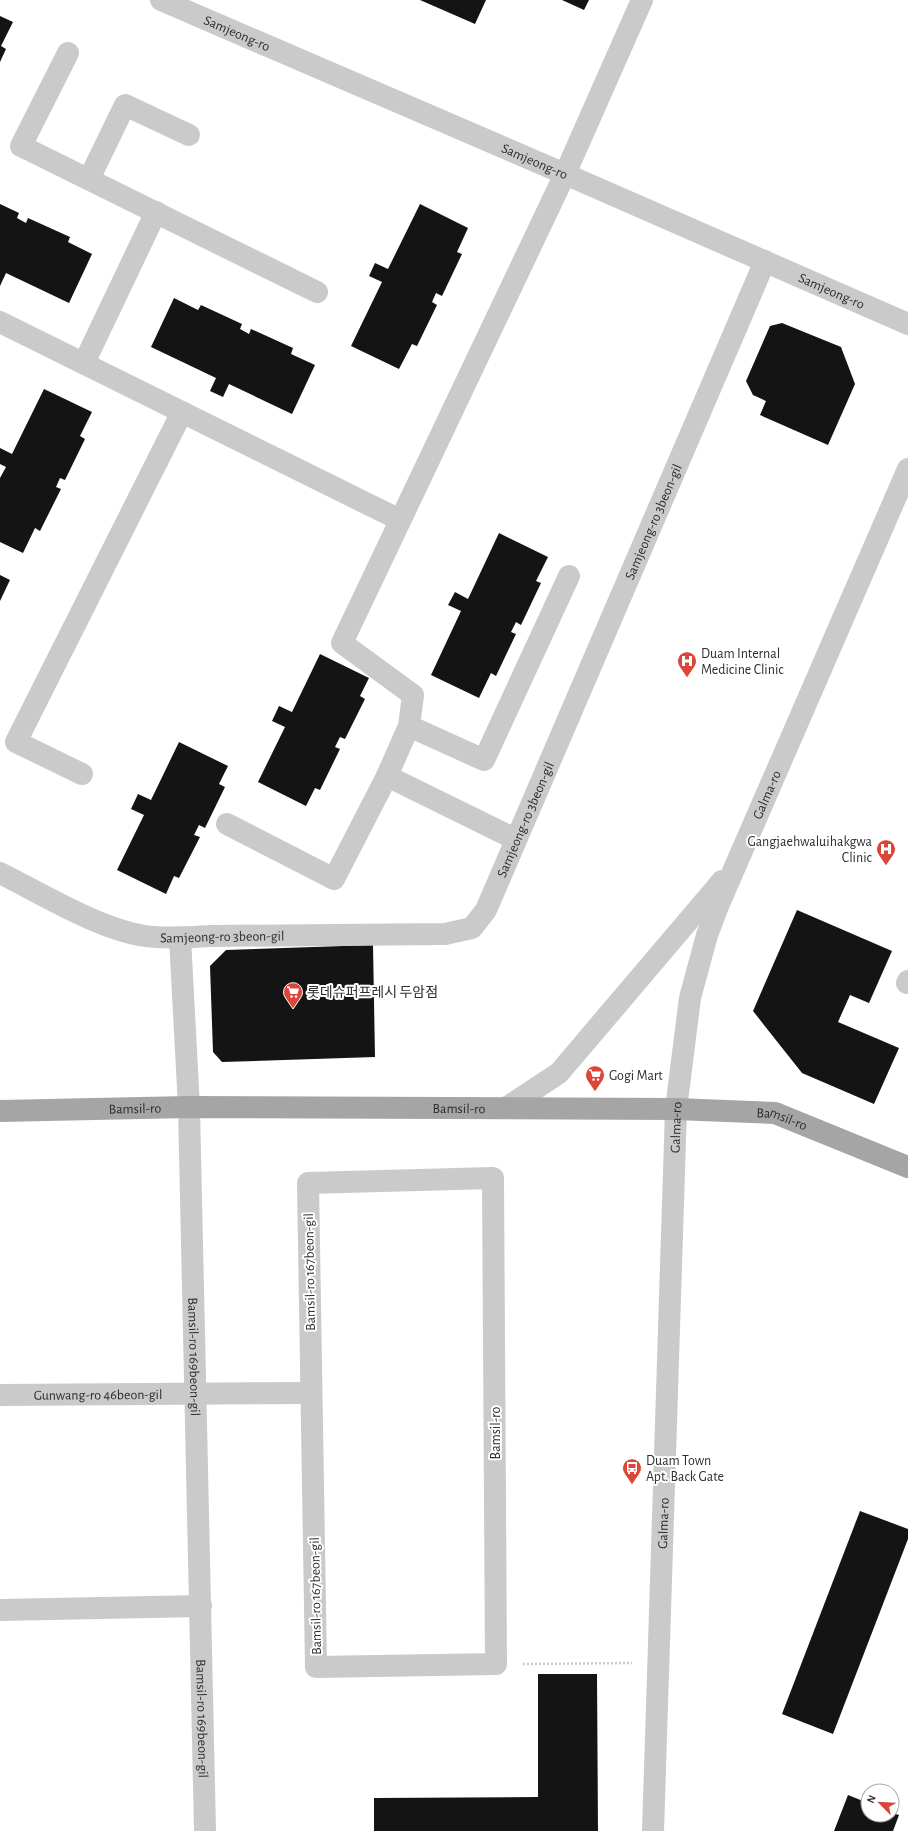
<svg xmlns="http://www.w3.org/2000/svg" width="908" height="1831" font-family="'Alegreya Sans','Noto Sans KR',sans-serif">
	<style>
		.building { fill: #141414 }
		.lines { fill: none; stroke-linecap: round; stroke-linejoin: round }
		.path { stroke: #cacaca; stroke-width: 2.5; stroke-dasharray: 2 2; stroke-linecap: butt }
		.minor { stroke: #cacaca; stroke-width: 22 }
		.major { stroke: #a5a5a5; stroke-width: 22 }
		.labels { text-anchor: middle; stroke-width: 4; stroke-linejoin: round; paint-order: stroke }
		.street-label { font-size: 14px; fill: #2d2d2d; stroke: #fff }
		.poi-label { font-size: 14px; fill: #2d2d2d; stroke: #fff; text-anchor: start }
	</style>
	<rect width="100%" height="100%" fill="#fff"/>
	<!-- building -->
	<g class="building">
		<polygon points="420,0 486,0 475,24"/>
		<polygon points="562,0 589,0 584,10"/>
		<polygon points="0,16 13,22 1,46 6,49 0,62"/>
		<polygon points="0,204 19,213 17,218 26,223 28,218 70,237 68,242 92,254 69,303 6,273 0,286"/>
		<polygon points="420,204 468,228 457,252 462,254 442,296 436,293 432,302 437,305 417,346 412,344 399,369 351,346 382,282 369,276 375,263 388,269"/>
		<polygon points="174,298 198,310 201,305 242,324 240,329 249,334 251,329 293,348 291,354 315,365 292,414 229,384 223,397 210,391 216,378 151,347"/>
		<polygon points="782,323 841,347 855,384 828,445 760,415 766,401 753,395 746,381 770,326"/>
		<polygon points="44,389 92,412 80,436 85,439 65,480 60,478 56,487 61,489 40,531 35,528 23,553 0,542 0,478 6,467 0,464 0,448 12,454"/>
		<polygon points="499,533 548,557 536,581 541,583 521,625 516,622 511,632 516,634 496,676 491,673 479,698 431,675 461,611 448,605 455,592 468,599"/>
		<polygon points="0,575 10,580 0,601"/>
		<polygon points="320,654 369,678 360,696 365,699 345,739 340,737 335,747 340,749 320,790 315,788 306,806 258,782 285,727 272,721 279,706 292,712"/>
		<polygon points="179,742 228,766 219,784 225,787 205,828 199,825 194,835 200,837 179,878 174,876 166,894 117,870 144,815 131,809 138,794 151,800"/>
		<polygon points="797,910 892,951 869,1003 850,995 838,1022 899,1048 874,1104 802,1073 753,1011"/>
		<polygon points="373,945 375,1057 222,1062 213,1052 210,966 226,950"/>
		<polygon points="860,1511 908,1529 908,1539 833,1734 782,1714"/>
		<polygon points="538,1674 597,1674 598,1831 374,1831 374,1798 538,1797"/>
		<polygon points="848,1795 868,1803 868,1815 892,1815 892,1813 899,1815 893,1831 834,1831"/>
	</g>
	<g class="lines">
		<!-- path -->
		<polyline class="path" points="523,1664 632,1663"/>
		<!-- minor -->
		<g class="minor">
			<path id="s1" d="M161,0L565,174L908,324"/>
			<polyline points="68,53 21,146 317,292"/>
			<polyline points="89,179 125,105 189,135"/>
			<polyline points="0,322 400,520"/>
			<polyline points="84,363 156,212"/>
			<polyline points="409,726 484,760 569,576"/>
			<polyline points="82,774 16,742 182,412"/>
			<polyline points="227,824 334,879 387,776"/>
			<polyline points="515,839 387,776 409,726 413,695 342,643 565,174 642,0"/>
			<path id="s2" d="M0,873C42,894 99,929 145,936C167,939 190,937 212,936L445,934L472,928L486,910L765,261"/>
			<path id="s3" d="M180,938L189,1107L205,1831"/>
			<polyline points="907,983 908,981"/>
			<polyline points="506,1108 559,1073 722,881"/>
			<polygon points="493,1178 496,1664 316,1667 308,1183"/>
			<path id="s4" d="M0,1395L311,1393"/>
			<polyline points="0,1610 201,1606"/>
			<path id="s5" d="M653,1831L676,1109L690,998L707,935L718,906L908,469"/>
		</g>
		<!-- major -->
		<path class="major" id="s6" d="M0,1111L189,1107L676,1109L775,1113L908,1167"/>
	</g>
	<!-- icons -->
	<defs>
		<symbol id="hospital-pin" viewBox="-11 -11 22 30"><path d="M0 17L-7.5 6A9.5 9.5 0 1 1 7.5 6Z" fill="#da4639" stroke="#fff"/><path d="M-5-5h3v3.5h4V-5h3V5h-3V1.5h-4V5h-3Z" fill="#fff"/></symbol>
		<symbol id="supermarket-pin" viewBox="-11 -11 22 30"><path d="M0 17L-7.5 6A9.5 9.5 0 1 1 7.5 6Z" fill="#da4639" stroke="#fff"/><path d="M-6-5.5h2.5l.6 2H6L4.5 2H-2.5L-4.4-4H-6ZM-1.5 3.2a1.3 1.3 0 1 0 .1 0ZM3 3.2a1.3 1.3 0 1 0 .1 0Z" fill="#fff"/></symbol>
		<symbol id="bus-pin" viewBox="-11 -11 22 30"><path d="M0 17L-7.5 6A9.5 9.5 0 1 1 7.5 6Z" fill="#da4639" stroke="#fff"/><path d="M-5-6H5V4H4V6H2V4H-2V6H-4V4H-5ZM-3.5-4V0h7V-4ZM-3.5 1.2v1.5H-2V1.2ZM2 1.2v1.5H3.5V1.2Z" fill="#fff"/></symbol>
	</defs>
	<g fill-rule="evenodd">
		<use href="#hospital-pin" x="676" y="650" width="22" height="30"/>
		<use href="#hospital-pin" x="875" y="838" width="22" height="30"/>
		<use href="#supermarket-pin" x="282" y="981" width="22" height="30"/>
		<use href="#supermarket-pin" x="584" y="1064" width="22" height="30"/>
		<use href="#bus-pin" x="621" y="1457" width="22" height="30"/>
	</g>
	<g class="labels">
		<!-- street labels -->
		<g class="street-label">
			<text dy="5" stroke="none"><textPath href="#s1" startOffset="83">Samjeong-ro</textPath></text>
			<text dy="5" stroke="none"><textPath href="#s1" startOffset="407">Samjeong-ro</textPath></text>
			<text dy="5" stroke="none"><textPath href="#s1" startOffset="731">Samjeong-ro</textPath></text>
			<text dy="5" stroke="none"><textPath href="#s2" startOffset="932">Samjeong-ro 3beon-gil</textPath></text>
			<text dy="5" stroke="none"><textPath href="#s5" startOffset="1052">Galma-ro</textPath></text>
			<text dy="5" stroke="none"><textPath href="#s2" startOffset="608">Samjeong-ro 3beon-gil</textPath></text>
			<text dy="5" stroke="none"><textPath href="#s2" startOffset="236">Samjeong-ro 3beon-gil</textPath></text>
			<text dy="5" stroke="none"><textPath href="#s6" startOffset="135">Bamsil-ro</textPath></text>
			<text dy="5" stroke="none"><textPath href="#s6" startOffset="459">Bamsil-ro</textPath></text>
			<text dy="5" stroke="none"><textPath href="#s6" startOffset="783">Bamsil-ro</textPath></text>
			<text dy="5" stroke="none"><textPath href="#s5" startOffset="704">Galma-ro</textPath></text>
			<text transform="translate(309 1272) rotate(-91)" y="5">Bamsil-ro 167beon-gil</text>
			<text dy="5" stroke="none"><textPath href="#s3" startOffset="419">Bamsil-ro 169beon-gil</textPath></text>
			<text dy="5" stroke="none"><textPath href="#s4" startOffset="98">Gunwang-ro 46beon-gil</textPath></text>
			<text transform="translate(495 1433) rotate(-90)" y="5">Bamsil-ro</text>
			<text dy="5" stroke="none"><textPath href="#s5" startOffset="308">Galma-ro</textPath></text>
			<text transform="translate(315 1596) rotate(-91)" y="5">Bamsil-ro 167beon-gil</text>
			<text dy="5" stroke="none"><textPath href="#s3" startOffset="781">Bamsil-ro 169beon-gil</textPath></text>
		</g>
		<!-- poi labels -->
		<g class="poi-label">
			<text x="701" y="658">Duam Internal<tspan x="701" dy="16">Medicine Clinic</tspan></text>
			<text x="872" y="846" text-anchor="end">Gangjaehwaluihakgwa<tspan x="872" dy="16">Clinic</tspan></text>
			<text x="307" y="997">롯데슈퍼프레시 두암점</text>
			<text x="609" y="1080">Gogi Mart</text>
			<text x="646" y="1465">Duam Town<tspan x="646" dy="16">Apt. Back Gate</tspan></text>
		</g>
	</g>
	<!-- north arrow -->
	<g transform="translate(880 1803) rotate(294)"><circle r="19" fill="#ffffff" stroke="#ababab"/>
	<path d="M0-3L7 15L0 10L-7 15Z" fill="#da4639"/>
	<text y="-6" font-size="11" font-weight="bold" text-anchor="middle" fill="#2d2d2d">N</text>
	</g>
</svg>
